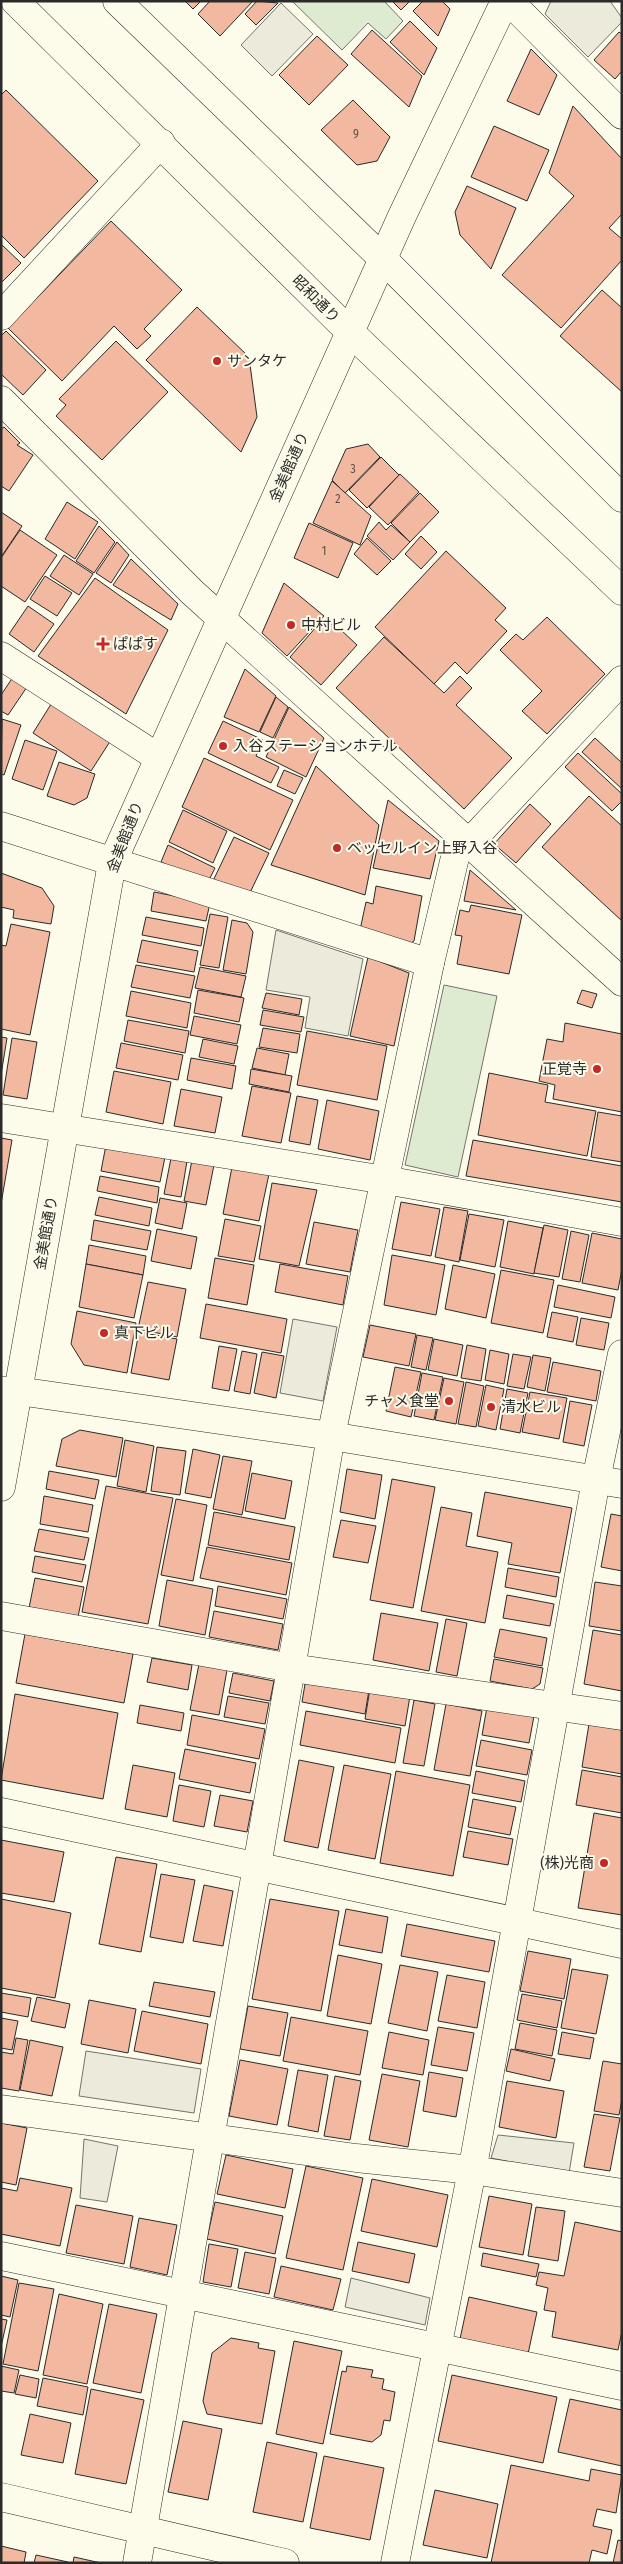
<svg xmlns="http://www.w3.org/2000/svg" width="623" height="2564" font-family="'Fira Sans Condensed','Noto Sans JP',sans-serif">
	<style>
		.green { fill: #deebd1; stroke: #74746e }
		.parking { fill: #eceadb; stroke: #74746e }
		.building { fill: #f2b8a0; stroke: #2b2b2b }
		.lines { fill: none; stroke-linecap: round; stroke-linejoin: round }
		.minor-casing { stroke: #2b2b2b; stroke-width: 29 }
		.highway-casing { stroke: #2b2b2b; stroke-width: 29 }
		.minor { stroke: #fdfbea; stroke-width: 28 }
		.highway { stroke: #fdfbea; stroke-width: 28 }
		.poi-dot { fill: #c62828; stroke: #fdfbea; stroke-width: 2 }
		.labels { text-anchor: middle; stroke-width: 4; stroke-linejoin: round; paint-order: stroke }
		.number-label { font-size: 12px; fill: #5d4e48 }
		.street-label { font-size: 15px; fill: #2b2b2b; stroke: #fdfbea }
		.poi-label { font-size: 15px; fill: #2b2b2b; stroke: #fdfbea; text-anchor: start }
	</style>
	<rect width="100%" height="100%" fill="#fdfbea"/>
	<!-- green -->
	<g class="green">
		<polygon points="292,1 384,1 403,21 386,39 368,23 342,50"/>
		<polygon points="444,985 497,996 458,1177 405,1165"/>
	</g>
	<!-- parking -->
	<g class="parking">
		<polygon points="551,1 610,1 622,18 622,22 588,57 545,14"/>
		<polygon points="281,3 313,34 272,76 241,45"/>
		<polygon points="276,930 363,959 348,1036 305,1028 310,997 266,990"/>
		<polygon points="293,1319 337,1327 323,1401 280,1393"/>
		<polygon points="86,2051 201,2069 194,2113 79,2096"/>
		<polygon points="498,2135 574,2143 569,2173 491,2158"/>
		<polygon points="84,2139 118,2146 107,2202 80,2198"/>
		<polygon points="351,2278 430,2298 425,2325 345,2307"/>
	</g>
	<!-- building -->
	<g class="building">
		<polygon points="185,1 201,1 193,9"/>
		<polygon points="210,1 253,1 220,36 198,14"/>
		<polygon points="257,1 278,3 256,25 245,14"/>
		<polygon points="392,1 410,1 401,10"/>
		<polygon points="423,1 442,1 450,9 438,36 413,11"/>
		<polygon points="410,21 437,48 424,75 390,42"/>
		<polygon points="372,30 422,76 409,107 351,54"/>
		<polygon points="619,32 622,34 622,71 615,79 594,60"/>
		<polygon points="317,36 348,65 309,105 279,75"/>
		<polygon points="531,49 557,75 539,115 507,101"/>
		<polygon points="6,90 98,181 24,258 1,235 1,95"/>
		<polygon points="353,100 390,137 377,161 357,165 321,130"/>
		<polygon points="573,106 622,159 622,214 609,228 622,239 622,260 561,328 502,275 574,196 549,173"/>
		<polygon points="494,126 549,150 527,201 471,177"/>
		<polygon points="467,186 516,208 491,269 460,235 455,212"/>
		<polygon points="111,221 182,290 144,329 151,336 137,349 114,326 62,381 8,328"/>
		<polygon points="1,244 21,263 1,283"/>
		<polygon points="602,290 622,308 622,392 560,336"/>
		<polygon points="197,307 249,357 257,417 241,452 146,360"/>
		<polygon points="6,331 46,370 23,395 1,374 1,336"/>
		<polygon points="116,341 168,392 102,460 56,416 66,405 59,399"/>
		<polygon points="4,427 20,443 17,445 33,455 9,491 1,486 1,429"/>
		<polygon points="368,444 380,457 345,493 332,480 346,449"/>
		<polygon points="381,457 399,475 367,508 349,490"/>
		<polygon points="400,474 419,492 388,525 369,507"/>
		<polygon points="332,481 371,516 360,545 313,523"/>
		<polygon points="420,493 439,512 410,542 391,523"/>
		<polygon points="67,502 98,522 75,559 45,539"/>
		<polygon points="1,512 22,526 1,557"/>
		<polygon points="379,522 386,530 391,525 410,542 393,560 367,536"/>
		<polygon points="309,523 353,543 338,578 294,558"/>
		<polygon points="99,526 115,542 94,573 76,561"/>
		<polygon points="20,530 57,555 25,602 1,586 1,558"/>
		<polygon points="421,536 437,552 421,569 405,554"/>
		<polygon points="367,538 391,561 377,575 354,554"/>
		<polygon points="117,542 129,555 111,583 96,573"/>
		<polygon points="446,551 506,608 495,620 507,631 467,674 455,662 434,684 375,627"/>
		<polygon points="64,555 93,574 79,595 50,576"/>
		<polygon points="131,559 178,604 171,620 113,585"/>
		<polygon points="45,576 72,593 57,616 30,599"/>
		<polygon points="95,578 168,630 126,714 38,656"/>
		<polygon points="284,583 324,616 287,656 262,633"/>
		<polygon points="28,606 54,624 34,652 9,634"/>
		<polygon points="547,617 605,674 547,734 522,711 542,691 500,650 516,634 523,640"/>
		<polygon points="323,619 340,629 357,645 321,685 290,657"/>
		<polygon points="384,637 444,693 460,676 472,688 456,705 512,758 464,809 336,688"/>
		<polygon points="245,669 276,696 259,732 224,717"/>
		<polygon points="15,674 29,684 8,715 1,711 1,695"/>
		<polygon points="276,697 288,707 273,738 260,732"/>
		<polygon points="53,701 111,740 91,771 33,733"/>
		<polygon points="289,707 324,738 306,777 266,757"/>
		<polygon points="2,719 21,725 4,775 1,774"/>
		<polygon points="223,721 263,740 256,756 279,767 271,783 208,753"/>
		<polygon points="595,738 622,763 622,789 582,752"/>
		<polygon points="25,740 57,751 43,790 12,779"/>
		<polygon points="578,753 622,794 622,801 612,811 565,767"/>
		<polygon points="204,758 293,800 270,850 182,807"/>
		<polygon points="59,762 95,774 87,798 74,805 47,796"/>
		<polygon points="316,766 379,825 365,895 271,865"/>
		<polygon points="284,770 303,778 295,794 277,786"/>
		<polygon points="589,796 622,826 622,921 542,847"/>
		<polygon points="388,800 439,841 430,879 373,868"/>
		<polygon points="530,804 551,824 516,863 494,844"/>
		<polygon points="183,810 227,831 213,863 169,842"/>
		<polygon points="234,837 269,853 247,899 212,883"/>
		<polygon points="168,845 215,868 207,884 161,862"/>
		<polygon points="470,870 516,910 464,901"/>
		<polygon points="1,873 42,888 54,906 51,924 13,918 14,910 1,907"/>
		<polygon points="376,886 422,896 414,941 408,945 360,930 366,902 373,904"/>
		<polygon points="154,892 210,903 206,921 151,911"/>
		<polygon points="471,905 522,915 509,974 457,964 462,936 455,935 460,910 469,912"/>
		<polygon points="210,914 228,917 219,968 200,965"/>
		<polygon points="146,917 204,928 201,946 142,935"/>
		<polygon points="232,920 247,923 253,932 246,974 223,970"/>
		<polygon points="11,924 50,932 30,1035 1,1029 1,945 6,946"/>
		<polygon points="142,940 198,951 194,972 137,962"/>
		<polygon points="368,957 409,973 394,1046 350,1036"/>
		<polygon points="136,965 195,976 190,998 131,987"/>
		<polygon points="200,967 246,976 241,997 195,988"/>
		<polygon points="198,990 244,998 239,1022 194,1013"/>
		<polygon points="582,990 597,994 592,1008 577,1003"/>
		<polygon points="131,991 191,1003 187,1028 126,1016"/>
		<polygon points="266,993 302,999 299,1015 262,1008"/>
		<polygon points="263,1010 304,1017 301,1032 260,1025"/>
		<polygon points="194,1016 241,1025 237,1044 190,1035"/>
		<polygon points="128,1020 189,1031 185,1053 124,1041"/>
		<polygon points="565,1023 622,1034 622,1112 553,1099 555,1085 539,1081 547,1039 563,1042"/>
		<polygon points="263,1028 300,1034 297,1053 259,1047"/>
		<polygon points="307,1031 387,1046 377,1100 297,1085"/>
		<polygon points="1,1037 7,1038 1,1075"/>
		<polygon points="12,1038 37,1042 27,1099 3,1095"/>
		<polygon points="203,1039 238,1046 234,1064 199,1057"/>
		<polygon points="121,1043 183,1055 178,1080 116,1068"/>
		<polygon points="257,1048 289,1054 285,1075 252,1068"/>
		<polygon points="191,1058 236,1066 232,1089 187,1080"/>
		<polygon points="251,1069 292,1076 289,1092 249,1084"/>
		<polygon points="114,1071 171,1082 163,1124 106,1112"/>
		<polygon points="489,1073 548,1085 545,1102 596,1111 587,1156 478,1135"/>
		<polygon points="252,1086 291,1093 281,1143 242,1136"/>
		<polygon points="181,1089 222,1097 215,1133 174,1126"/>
		<polygon points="297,1096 318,1100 310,1145 289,1141"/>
		<polygon points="327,1100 379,1111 370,1160 318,1149"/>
		<polygon points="598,1112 622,1116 622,1162 591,1157"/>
		<polygon points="1,1138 12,1140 1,1204"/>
		<polygon points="473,1140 622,1166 622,1202 466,1176"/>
		<polygon points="106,1145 165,1157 160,1182 101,1171"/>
		<polygon points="171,1158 187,1161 181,1197 164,1194"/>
		<polygon points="192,1160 214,1165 206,1205 184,1201"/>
		<polygon points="232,1167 269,1174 259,1221 223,1214"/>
		<polygon points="100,1176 159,1187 157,1203 97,1191"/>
		<polygon points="272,1183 317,1190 299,1266 259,1259"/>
		<polygon points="99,1197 152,1208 149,1226 95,1215"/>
		<polygon points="160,1198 187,1203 182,1229 155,1223"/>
		<polygon points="401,1202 440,1209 431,1256 392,1249"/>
		<polygon points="444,1207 468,1211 459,1262 435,1257"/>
		<polygon points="469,1214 504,1220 495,1267 460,1260"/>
		<polygon points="225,1219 261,1226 254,1262 218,1256"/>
		<polygon points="94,1220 151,1231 147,1250 91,1240"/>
		<polygon points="508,1221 543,1228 534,1274 500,1267"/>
		<polygon points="314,1222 358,1230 350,1272 306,1264"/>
		<polygon points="544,1225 568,1230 559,1277 534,1273"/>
		<polygon points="157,1229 197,1237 191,1269 151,1261"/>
		<polygon points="571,1231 589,1235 580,1282 562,1279"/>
		<polygon points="592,1233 622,1239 622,1269 618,1290 582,1283"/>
		<polygon points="89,1245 146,1256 143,1275 86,1264"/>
		<polygon points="392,1255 445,1265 436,1315 384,1305"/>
		<polygon points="215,1258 254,1265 247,1305 208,1298"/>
		<polygon points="86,1264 143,1275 134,1318 79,1307"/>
		<polygon points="280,1264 348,1276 343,1305 275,1292"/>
		<polygon points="453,1265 495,1274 486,1318 445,1309"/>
		<polygon points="501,1270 554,1280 543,1333 491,1323"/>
		<polygon points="148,1282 186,1289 177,1337 138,1329"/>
		<polygon points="558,1285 615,1297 611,1318 554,1307"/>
		<polygon points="206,1304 287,1319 281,1353 200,1338"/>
		<polygon points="77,1311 136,1323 127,1373 84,1365 71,1344"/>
		<polygon points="552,1312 578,1317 573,1342 547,1337"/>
		<polygon points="581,1318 609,1323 604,1350 576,1345"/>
		<polygon points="370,1325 416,1334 409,1366 363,1357"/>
		<polygon points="139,1332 177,1339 169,1380 131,1373"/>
		<polygon points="417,1335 433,1338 426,1370 411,1367"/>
		<polygon points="434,1339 463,1345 457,1376 428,1370"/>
		<polygon points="467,1345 486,1349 481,1381 461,1378"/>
		<polygon points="219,1346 237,1349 229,1391 212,1388"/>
		<polygon points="490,1350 509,1354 504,1384 485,1380"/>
		<polygon points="242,1351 257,1354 250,1394 234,1391"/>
		<polygon points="262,1352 284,1356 276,1398 254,1393"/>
		<polygon points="513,1354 531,1357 524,1389 507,1386"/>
		<polygon points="533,1355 551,1358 545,1391 527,1387"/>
		<polygon points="553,1362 601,1371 596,1401 547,1392"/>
		<polygon points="395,1367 421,1372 411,1417 386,1411"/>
		<polygon points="422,1373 443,1377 434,1420 414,1416"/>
		<polygon points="444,1378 464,1382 456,1424 435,1420"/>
		<polygon points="466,1382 484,1386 476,1427 458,1424"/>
		<polygon points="486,1385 504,1389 496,1430 478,1426"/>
		<polygon points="507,1389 528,1393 520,1433 500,1429"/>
		<polygon points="530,1392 567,1398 559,1439 522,1432"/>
		<polygon points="570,1401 592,1405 584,1446 563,1442"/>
		<polygon points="80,1430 123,1438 116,1477 56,1466 62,1439"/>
		<polygon points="125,1440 154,1446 146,1492 117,1486"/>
		<polygon points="157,1447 186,1451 180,1495 151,1491"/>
		<polygon points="193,1449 220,1455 211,1498 185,1493"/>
		<polygon points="223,1456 252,1461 242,1515 213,1509"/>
		<polygon points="347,1469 382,1475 375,1519 340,1512"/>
		<polygon points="49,1471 99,1480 95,1499 46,1489"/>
		<polygon points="252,1473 292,1481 285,1519 245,1511"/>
		<polygon points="392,1479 435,1487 413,1608 370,1600"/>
		<polygon points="106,1486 173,1498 148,1624 82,1612"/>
		<polygon points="485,1492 572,1508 560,1573 508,1564 512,1543 477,1536"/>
		<polygon points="44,1496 93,1505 88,1532 40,1524"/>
		<polygon points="176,1499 207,1505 193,1581 161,1575"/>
		<polygon points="441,1507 472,1513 466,1546 498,1552 485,1623 421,1611"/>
		<polygon points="214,1512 295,1527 289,1560 208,1545"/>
		<polygon points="611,1514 622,1516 622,1571 601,1567"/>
		<polygon points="341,1520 376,1526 368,1563 333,1557"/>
		<polygon points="39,1529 89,1538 84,1560 34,1551"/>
		<polygon points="207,1547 292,1563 286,1595 200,1578"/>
		<polygon points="35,1556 86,1565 82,1582 32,1572"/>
		<polygon points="508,1568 559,1577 556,1597 505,1587"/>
		<polygon points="35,1578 84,1587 78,1617 29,1608"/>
		<polygon points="167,1580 213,1589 205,1635 159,1626"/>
		<polygon points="595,1582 622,1586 622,1631 589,1626"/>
		<polygon points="218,1586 287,1599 283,1619 215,1606"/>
		<polygon points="507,1595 554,1604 550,1626 503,1618"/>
		<polygon points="214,1611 283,1624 278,1650 209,1637"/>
		<polygon points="381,1613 438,1623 429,1671 373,1660"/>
		<polygon points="446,1619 467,1623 457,1676 436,1672"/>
		<polygon points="500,1629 547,1638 542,1666 494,1657"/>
		<polygon points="593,1630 622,1635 622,1691 584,1684"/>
		<polygon points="25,1634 133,1654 124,1703 16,1683"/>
		<polygon points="152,1658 192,1665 188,1690 147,1682"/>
		<polygon points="494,1659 543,1668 540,1684 532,1689 490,1681"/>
		<polygon points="199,1664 227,1670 219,1715 190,1710"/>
		<polygon points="233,1673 274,1681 270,1701 229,1693"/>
		<polygon points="306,1678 369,1690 365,1714 302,1702"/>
		<polygon points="370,1689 410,1696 405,1726 365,1719"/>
		<polygon points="15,1694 118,1713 103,1799 1,1780"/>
		<polygon points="228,1696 269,1703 265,1724 224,1717"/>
		<polygon points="414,1700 435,1704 424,1766 403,1763"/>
		<polygon points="446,1704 482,1711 470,1776 434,1770"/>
		<polygon points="140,1705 184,1713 181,1731 137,1723"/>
		<polygon points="487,1707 534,1716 529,1743 482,1735"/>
		<polygon points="306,1711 401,1728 395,1763 300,1745"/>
		<polygon points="192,1715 265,1729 259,1759 187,1745"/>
		<polygon points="589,1724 622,1730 622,1774 582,1767"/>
		<polygon points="481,1740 532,1750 527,1775 476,1766"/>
		<polygon points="185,1749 256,1763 250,1793 179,1779"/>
		<polygon points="299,1760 334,1767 318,1848 284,1841"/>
		<polygon points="133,1765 175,1773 167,1817 125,1809"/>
		<polygon points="344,1765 391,1774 375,1859 328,1850"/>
		<polygon points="582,1770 622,1777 622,1813 576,1805"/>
		<polygon points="396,1771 470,1785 453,1876 380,1863"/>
		<polygon points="476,1771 525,1781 521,1802 472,1793"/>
		<polygon points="179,1785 211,1791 204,1827 173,1821"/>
		<polygon points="220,1795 253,1801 247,1832 214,1826"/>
		<polygon points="473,1799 516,1807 510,1835 468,1827"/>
		<polygon points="594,1813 622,1818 622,1915 578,1908"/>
		<polygon points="468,1831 513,1839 508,1865 463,1857"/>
		<polygon points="1,1840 64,1852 54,1902 1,1893"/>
		<polygon points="116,1857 157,1864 141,1952 99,1944"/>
		<polygon points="161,1874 195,1880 183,1943 150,1937"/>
		<polygon points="204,1885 233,1891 223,1946 193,1941"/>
		<polygon points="1,1899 71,1913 55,1998 1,1988"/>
		<polygon points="270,1899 339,1911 321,2011 252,1999"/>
		<polygon points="346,1909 388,1917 382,1953 339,1945"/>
		<polygon points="407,1924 495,1941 489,1972 401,1956"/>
		<polygon points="528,1951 571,1959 564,1999 520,1991"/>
		<polygon points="338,1955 382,1964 371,2024 327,2016"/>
		<polygon points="400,1965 438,1972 427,2031 388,2023"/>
		<polygon points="572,1969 608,1975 596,2034 561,2028"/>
		<polygon points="447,1975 485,1982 477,2028 438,2021"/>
		<polygon points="154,1982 215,1992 210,2017 149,2006"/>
		<polygon points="1,1993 31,1998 28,2017 1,2012"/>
		<polygon points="522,1994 562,2001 557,2028 517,2020"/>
		<polygon points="37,1997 70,2004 65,2028 31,2021"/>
		<polygon points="89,2000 136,2009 128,2053 81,2044"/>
		<polygon points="248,2006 288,2013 280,2056 240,2049"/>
		<polygon points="142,2011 208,2024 201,2064 134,2051"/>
		<polygon points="291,2017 368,2031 360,2075 283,2061"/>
		<polygon points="1,2018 18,2021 12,2050 1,2048"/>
		<polygon points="520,2023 557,2030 552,2056 515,2049"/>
		<polygon points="438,2027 474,2033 467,2071 431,2065"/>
		<polygon points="389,2032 429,2040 423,2075 382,2068"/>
		<polygon points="562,2032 594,2038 590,2059 558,2054"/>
		<polygon points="16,2038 28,2040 19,2091 1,2088 1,2052 13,2054"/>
		<polygon points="30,2040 63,2047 52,2096 20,2090"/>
		<polygon points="511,2049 555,2059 550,2081 506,2071"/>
		<polygon points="240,2060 288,2069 277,2125 229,2116"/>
		<polygon points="603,2061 622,2064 622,2099 619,2115 594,2111"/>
		<polygon points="298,2070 328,2075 318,2132 288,2126"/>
		<polygon points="429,2072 463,2078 456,2117 423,2111"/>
		<polygon points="382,2074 420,2081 408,2147 369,2140"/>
		<polygon points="335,2076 361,2081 350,2140 324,2136"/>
		<polygon points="507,2081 564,2091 556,2138 499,2127"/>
		<polygon points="594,2114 620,2118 610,2171 584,2167"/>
		<polygon points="1,2123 27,2128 16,2185 1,2182"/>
		<polygon points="226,2155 293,2169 285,2208 217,2194"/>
		<polygon points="306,2166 363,2178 343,2270 286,2258"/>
		<polygon points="20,2178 72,2188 60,2246 1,2234 1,2188 17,2191"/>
		<polygon points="372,2179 448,2195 437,2247 361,2231"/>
		<polygon points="489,2196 532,2204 523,2255 479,2247"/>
		<polygon points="215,2202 283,2216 275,2254 207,2239"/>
		<polygon points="76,2205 133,2216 124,2264 66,2253"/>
		<polygon points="536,2207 565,2211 558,2261 528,2256"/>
		<polygon points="139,2218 177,2225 167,2275 130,2267"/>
		<polygon points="575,2222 622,2232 622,2331 618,2350 552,2337 556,2312 544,2310 548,2288 536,2285 539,2272 564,2276"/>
		<polygon points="358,2242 415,2254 409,2283 352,2271"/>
		<polygon points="209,2244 238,2249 231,2287 203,2282"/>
		<polygon points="245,2252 276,2258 269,2294 238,2288"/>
		<polygon points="483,2253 539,2264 536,2277 481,2266"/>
		<polygon points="281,2266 341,2279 333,2310 274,2297"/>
		<polygon points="1,2276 18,2280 10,2317 1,2315"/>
		<polygon points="19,2283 54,2289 38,2371 3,2364"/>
		<polygon points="59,2294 103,2304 87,2384 43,2375"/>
		<polygon points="469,2297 537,2312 528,2354 460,2339"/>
		<polygon points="109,2304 157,2314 141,2393 93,2383"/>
		<polygon points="1,2319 7,2320 1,2347"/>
		<polygon points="231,2338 259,2343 258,2348 275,2351 262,2424 207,2414 203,2401 212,2353"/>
		<polygon points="294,2341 342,2351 323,2444 276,2434"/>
		<polygon points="1,2366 19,2370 14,2393 1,2391"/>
		<polygon points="347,2366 373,2370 371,2377 384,2379 382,2389 395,2392 390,2421 384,2420 381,2435 372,2442 330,2434 342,2371 346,2372"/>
		<polygon points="20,2375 39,2379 36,2398 15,2394"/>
		<polygon points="452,2375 557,2397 543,2463 438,2441"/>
		<polygon points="43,2378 88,2387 83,2415 37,2406"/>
		<polygon points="91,2389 144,2400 126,2484 75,2474"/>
		<polygon points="570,2399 622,2410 622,2466 558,2452"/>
		<polygon points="30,2414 71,2423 63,2463 21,2455"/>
		<polygon points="183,2421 222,2429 208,2500 168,2492"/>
		<polygon points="267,2442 317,2453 303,2522 253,2512"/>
		<polygon points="324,2456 384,2468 370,2540 310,2528"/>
		<polygon points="511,2465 589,2481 591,2469 622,2475 616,2513 597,2509 593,2526 612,2530 607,2554 592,2550 589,2563 491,2563"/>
		<polygon points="435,2490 498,2504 487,2558 423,2545"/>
		<polygon points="618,2540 622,2541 622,2563 613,2563"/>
		<polygon points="1,2546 26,2552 24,2563 1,2563"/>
		<polygon points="36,2555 68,2562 68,2563 34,2563"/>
		<polygon points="74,2557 101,2563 73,2563"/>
	</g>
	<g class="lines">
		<defs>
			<g id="minor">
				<polyline points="509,1 622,115"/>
				<polyline points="1,316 161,143"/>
				<polyline points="1,400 192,592 622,982"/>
				<polyline points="1,656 159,758"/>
				<polyline points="1,826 430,963"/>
				<polyline points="1,1118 385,1180 622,1222"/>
				<polyline points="1,1391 18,1391 331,1436 622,1484"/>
				<polyline points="1,1487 112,863 402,216 505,1"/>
				<polyline points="1,1616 292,1668 622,1716"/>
				<polyline points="1,1812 622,1944"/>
				<polyline points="1,2109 356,2158 472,2170 622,2193"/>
				<polyline points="1,2256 622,2386"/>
				<polyline points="1,2497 285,2563"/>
				<polyline points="137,2563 331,1436 430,963 456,853 469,843 622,680"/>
				<polyline points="395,2563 475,2155 596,1480 622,1354"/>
			</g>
			<g id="highway">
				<polyline points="15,1 350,332 622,591"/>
				<polyline points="117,1 383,259 622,498"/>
			</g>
		</defs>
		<!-- minor casing -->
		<use href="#minor" class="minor-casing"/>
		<!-- highway casing -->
		<use href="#highway" class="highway-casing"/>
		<!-- minor -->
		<use href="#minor" class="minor"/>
		<!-- highway -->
		<use href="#highway" class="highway"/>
	</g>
	<!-- markers -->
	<g class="poi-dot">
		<circle cx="217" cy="361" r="5"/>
		<circle cx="291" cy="625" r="5"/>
		<path d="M100.5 636.5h5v5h5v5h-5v5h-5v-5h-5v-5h5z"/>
		<circle cx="223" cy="746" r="5"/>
		<circle cx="337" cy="848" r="5"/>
		<circle cx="597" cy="1069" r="5"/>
		<circle cx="104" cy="1333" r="5"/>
		<circle cx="449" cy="1401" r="5"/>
		<circle cx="491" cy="1407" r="5"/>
		<circle cx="604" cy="1863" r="5"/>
	</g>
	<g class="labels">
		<!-- number labels -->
		<g class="number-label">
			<text x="356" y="138">9</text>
			<text x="353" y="473">3</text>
			<text x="338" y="503">2</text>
			<text x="324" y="555">1</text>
		</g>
		<!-- street labels -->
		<g class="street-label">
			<text transform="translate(316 299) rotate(45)" y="5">昭和通り</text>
			<text transform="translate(289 467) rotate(-66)" y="5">金美館通り</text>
			<text transform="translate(125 837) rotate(-69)" y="5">金美館通り</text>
			<text transform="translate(46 1233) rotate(-80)" y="5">金美館通り</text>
		</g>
		<!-- poi labels -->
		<g class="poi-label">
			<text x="227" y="366">サンタケ</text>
			<text x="301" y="630">中村ビル</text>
			<text x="113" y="649">ぱぱす</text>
			<text x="233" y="751">入谷ステーションホテル</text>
			<text x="347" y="853">ベッセルイン上野入谷</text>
			<text x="587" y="1074" text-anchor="end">正覚寺</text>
			<text x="114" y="1338">真下ビル</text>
			<text x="439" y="1406" text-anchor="end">チャメ食堂</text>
			<text x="501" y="1412">清水ビル</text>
			<text x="594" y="1868" text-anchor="end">(株)光商</text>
		</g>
	</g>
	<!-- border -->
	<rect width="623" height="2564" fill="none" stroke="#2b2b2b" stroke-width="5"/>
</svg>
